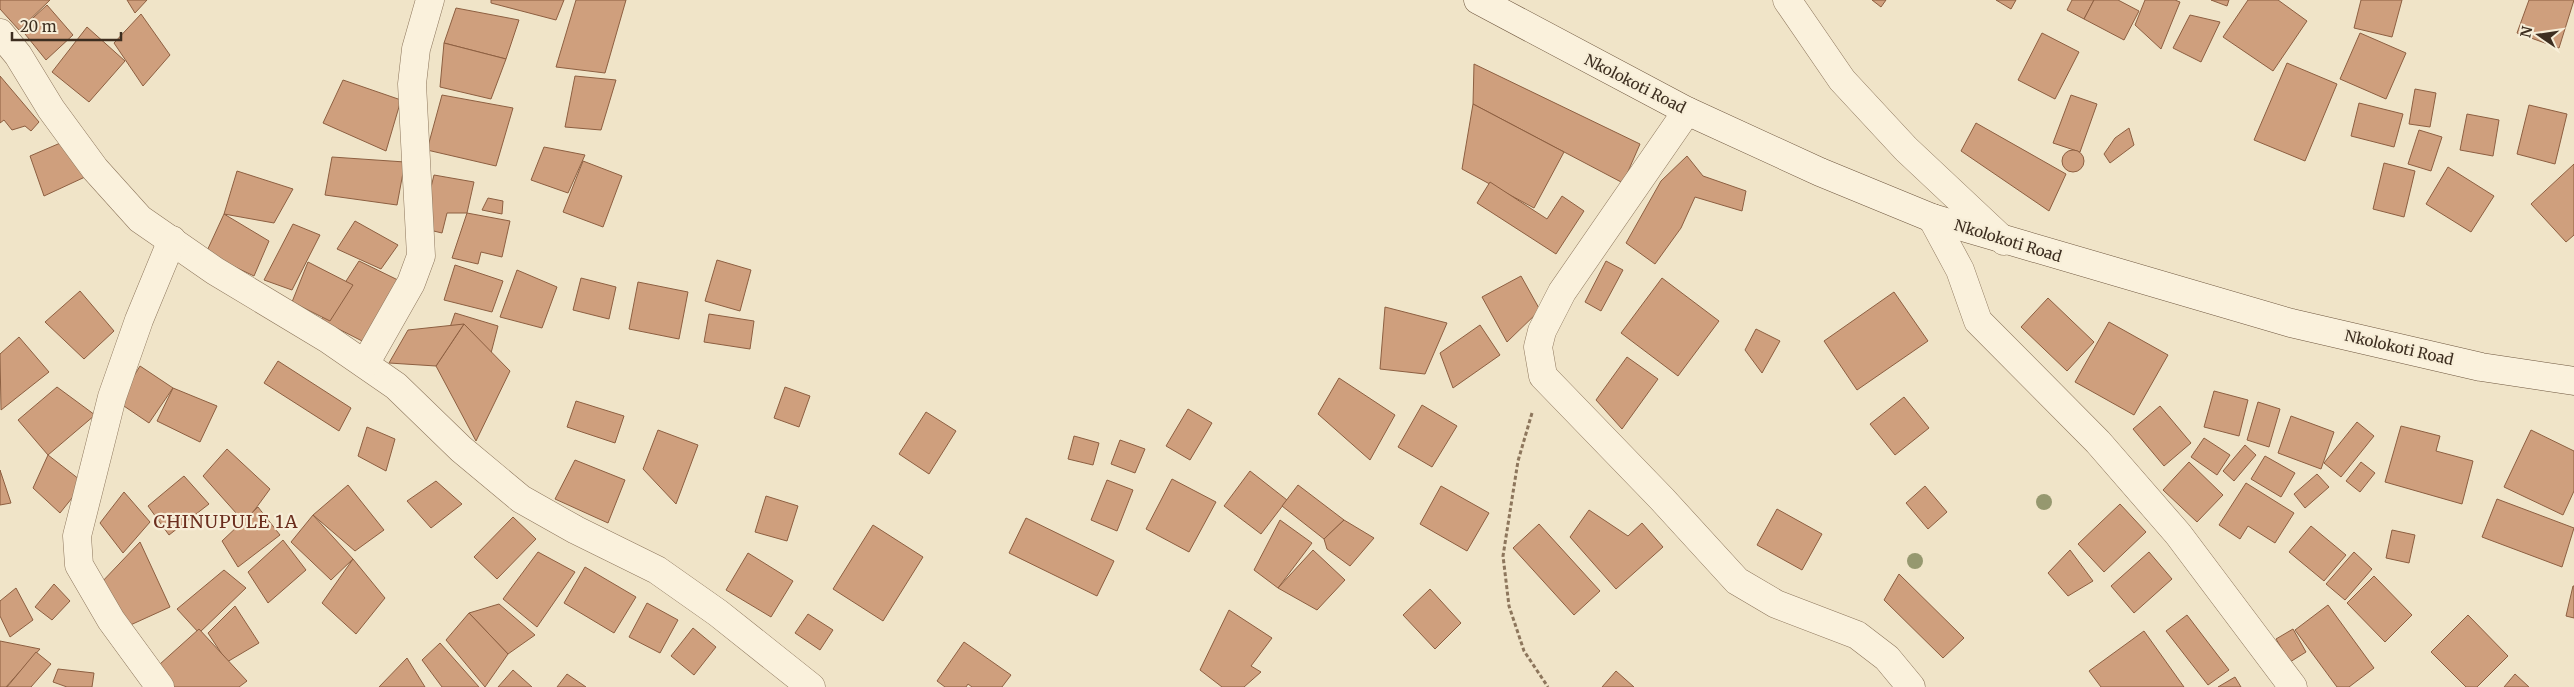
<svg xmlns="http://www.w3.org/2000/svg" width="2574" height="687" font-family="Merriweather,serif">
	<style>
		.building { fill: #cf9f7d; stroke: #8d5f41 }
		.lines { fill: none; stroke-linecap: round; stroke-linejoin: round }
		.minor-casing { stroke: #8d765c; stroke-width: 29 }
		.secondary-casing { stroke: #6f573f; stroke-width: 29 }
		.path { stroke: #8d765c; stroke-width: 3; stroke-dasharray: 4 2.5; stroke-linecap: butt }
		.minor { stroke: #faf1dc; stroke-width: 28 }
		.secondary { stroke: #faf1dc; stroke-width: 28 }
		.tree { fill: #96986f }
		.labels { text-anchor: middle; stroke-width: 4.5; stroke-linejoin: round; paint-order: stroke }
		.street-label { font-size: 15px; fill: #3d2e20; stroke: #f7eed8 }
		.quarter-label { font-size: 18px; letter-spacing: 1px; fill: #6b2e1e; stroke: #f7eed8 }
	</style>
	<rect width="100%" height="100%" fill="#f0e4c8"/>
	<!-- building -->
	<g class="building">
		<polygon points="0,0 50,0 19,30 0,9"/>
		<polygon points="127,0 147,0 135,13"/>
		<polygon points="491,0 564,0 556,20 491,3"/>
		<polygon points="576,0 626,0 605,73 556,67"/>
		<polygon points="1872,0 1886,0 1881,7"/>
		<polygon points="1996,0 2016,0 2011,9"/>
		<polygon points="2072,0 2094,0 2084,19 2067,10"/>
		<polygon points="2094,0 2118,0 2139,11 2124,40 2084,19"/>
		<polygon points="2145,0 2175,0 2180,2 2161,49 2135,25"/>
		<polygon points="2211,0 2229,0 2227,6"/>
		<polygon points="2248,0 2278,0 2307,21 2273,71 2223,37"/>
		<polygon points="2361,0 2402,0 2392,37 2354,28"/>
		<polygon points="2529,0 2574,0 2559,48 2517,33"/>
		<polygon points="47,5 73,35 46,60 21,29"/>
		<polygon points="456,8 519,20 506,59 444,43"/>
		<polygon points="141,14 170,55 143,86 114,43"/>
		<polygon points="2190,15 2220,22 2201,62 2173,48"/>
		<polygon points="87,27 125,61 89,102 52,72"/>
		<polygon points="2042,33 2079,52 2055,99 2018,80"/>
		<polygon points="2360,33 2406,53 2386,99 2340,79"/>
		<polygon points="444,43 506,59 491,99 440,87"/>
		<polygon points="2287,63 2337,84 2305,161 2254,140"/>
		<polygon points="1474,64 1640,144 1623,183 1473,104"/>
		<polygon points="0,76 39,122 31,131 25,126 12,130 4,120 0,123"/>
		<polygon points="575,76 616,80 601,130 565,127"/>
		<polygon points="343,80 401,100 386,151 323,123"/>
		<polygon points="2415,89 2436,93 2430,127 2409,124"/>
		<polygon points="442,95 513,108 496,166 427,150"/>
		<polygon points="2071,95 2097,104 2080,152 2053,143"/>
		<polygon points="2359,103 2403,114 2394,147 2351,136"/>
		<polygon points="1473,104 1564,152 1534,208 1462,169"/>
		<polygon points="2529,105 2567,114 2555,164 2517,154"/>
		<polygon points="2467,114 2499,120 2493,156 2460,150"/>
		<polygon points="1976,123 2066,174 2049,211 1961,151"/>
		<polygon points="2129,128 2134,145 2110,163 2104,154 2115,138"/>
		<polygon points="2419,130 2442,137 2431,171 2408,164"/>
		<polygon points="65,141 85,177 44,196 30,156"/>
		<polygon points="544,147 585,155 568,193 531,180"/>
		<circle cx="2073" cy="161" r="11"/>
		<polygon points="1687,156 1703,176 1746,191 1742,211 1695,197 1681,228 1655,264 1626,243 1661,181"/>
		<polygon points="332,157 405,162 397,205 325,195"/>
		<polygon points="583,161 622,176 603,227 563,212"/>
		<polygon points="2384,163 2415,171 2404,217 2373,209"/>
		<polygon points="2574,164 2574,235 2566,242 2531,204"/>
		<polygon points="2448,167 2494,196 2471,232 2426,204"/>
		<polygon points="237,171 293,189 274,223 224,214"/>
		<polygon points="434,175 474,182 467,213 447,213 442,233 421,228"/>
		<polygon points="1490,182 1547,219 1562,196 1584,211 1556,254 1477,203"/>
		<polygon points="488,198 503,201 502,214 482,210"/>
		<polygon points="467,213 510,221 502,257 481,252 478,264 452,258"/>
		<polygon points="224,214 269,241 254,276 206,253"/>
		<polygon points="355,221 398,245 381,269 337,249"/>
		<polygon points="293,224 320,235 292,290 264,280"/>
		<polygon points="717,260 751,270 740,311 705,301"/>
		<polygon points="359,261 402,282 368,344 321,320"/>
		<polygon points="1606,261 1623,270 1601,311 1585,302"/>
		<polygon points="308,262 353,285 330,321 292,302"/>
		<polygon points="455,265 503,281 492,312 444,300"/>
		<polygon points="517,270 557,287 542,328 500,317"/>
		<polygon points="1521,276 1540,310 1507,342 1482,297"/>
		<polygon points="581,278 616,287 609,319 573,310"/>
		<polygon points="1662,278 1719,321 1678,376 1621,333"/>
		<polygon points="638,282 688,292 679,339 629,329"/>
		<polygon points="80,291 114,331 84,359 45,322"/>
		<polygon points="1894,292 1928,341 1857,390 1824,341"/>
		<polygon points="2048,298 2094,342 2067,371 2021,327"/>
		<polygon points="1385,307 1447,323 1425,374 1380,369"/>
		<polygon points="455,313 498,326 490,357 443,347"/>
		<polygon points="709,314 754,321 750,349 704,342"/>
		<polygon points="2109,322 2168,355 2134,415 2075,382"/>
		<polygon points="464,324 510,371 476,441 436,366"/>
		<polygon points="464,324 436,366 389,363 408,330"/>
		<polygon points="1480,325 1500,355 1453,388 1440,353"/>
		<polygon points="1756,329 1780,341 1762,373 1745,350"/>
		<polygon points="19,337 49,372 1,410 0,354"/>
		<polygon points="1627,357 1658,379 1622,429 1596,400"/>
		<polygon points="278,361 351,408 339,431 264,383"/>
		<polygon points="140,366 173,388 149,423 118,402"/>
		<polygon points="1339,378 1395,415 1370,460 1318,414"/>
		<polygon points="57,387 95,415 48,455 18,420"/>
		<polygon points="785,387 810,396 799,427 774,418"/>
		<polygon points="173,388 217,406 200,442 157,421"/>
		<polygon points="2214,391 2248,400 2239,436 2204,427"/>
		<polygon points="1904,397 1929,428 1895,455 1870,424"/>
		<polygon points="576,401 624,416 615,443 567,427"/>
		<polygon points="2258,402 2280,409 2269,447 2247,440"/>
		<polygon points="1422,405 1457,426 1432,467 1398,447"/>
		<polygon points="2160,406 2191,443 2164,466 2133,429"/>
		<polygon points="1188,409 1212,423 1190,460 1166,446"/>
		<polygon points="926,412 956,431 929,474 899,454"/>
		<polygon points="2291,416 2334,432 2321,469 2278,453"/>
		<polygon points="2357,422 2374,436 2341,477 2324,463"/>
		<polygon points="2401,426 2440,436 2436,451 2473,461 2462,504 2385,482"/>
		<polygon points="367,427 395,439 386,471 358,456"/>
		<polygon points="658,430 698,445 676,504 643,469"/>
		<polygon points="2531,430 2574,451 2574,491 2563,515 2504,487"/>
		<polygon points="1074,436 1099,443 1093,465 1068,459"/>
		<polygon points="2204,438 2230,455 2217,475 2191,457"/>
		<polygon points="1120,440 1145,449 1135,473 1111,464"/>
		<polygon points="2245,445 2256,455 2234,481 2223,471"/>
		<polygon points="227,449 270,489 245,523 203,476"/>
		<polygon points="48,455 84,483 60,513 33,488"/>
		<polygon points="2265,456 2295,473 2281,497 2251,479"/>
		<polygon points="575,460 625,480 608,523 555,499"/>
		<polygon points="2189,462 2223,495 2197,522 2163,490"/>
		<polygon points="2361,462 2375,473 2360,492 2346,481"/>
		<polygon points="0,470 11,503 0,505"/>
		<polygon points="1250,471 1287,500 1261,534 1224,506"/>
		<polygon points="2317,474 2329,487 2305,508 2294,494"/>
		<polygon points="184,476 209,504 169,535 148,506"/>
		<polygon points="1172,479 1216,502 1189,552 1146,529"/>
		<polygon points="1107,480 1133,490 1117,531 1091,520"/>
		<polygon points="436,481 462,504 431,528 407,501"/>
		<polygon points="2246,483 2294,513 2275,543 2248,526 2240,539 2219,525"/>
		<polygon points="348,485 384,530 355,551 313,515"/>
		<polygon points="1298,485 1344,520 1324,539 1282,506"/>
		<polygon points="1441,486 1489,513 1467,551 1420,524"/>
		<polygon points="1925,486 1947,512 1928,529 1906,503"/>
		<polygon points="124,492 150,522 123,553 100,523"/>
		<polygon points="766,496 798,506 787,541 755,532"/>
		<polygon points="2497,499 2574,528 2562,567 2482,537"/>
		<polygon points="2120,504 2146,532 2104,572 2078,544"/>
		<polygon points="258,507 280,535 238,567 222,541"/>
		<polygon points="1777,509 1822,534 1802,570 1757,545"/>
		<polygon points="1589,510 1628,536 1642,523 1663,547 1616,589 1570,537"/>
		<polygon points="313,515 353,559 331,580 291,542"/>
		<polygon points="513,517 536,539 497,579 474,557"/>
		<polygon points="1026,518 1114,561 1097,596 1009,553"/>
		<polygon points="1280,520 1312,543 1278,588 1254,570"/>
		<polygon points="1344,520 1374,538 1350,566 1327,549 1324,539"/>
		<polygon points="1539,524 1600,591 1574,615 1513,548"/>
		<polygon points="873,525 923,557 883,621 833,589"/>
		<polygon points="2311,526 2346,555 2324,581 2289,552"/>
		<polygon points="2392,530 2415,535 2409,563 2386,558"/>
		<polygon points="283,540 306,570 268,603 248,572"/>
		<polygon points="140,542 170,607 126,627 99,585"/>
		<polygon points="1313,550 1345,580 1317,610 1278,588"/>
		<polygon points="2070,550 2093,581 2068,596 2048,573"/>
		<polygon points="538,552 575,572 537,627 503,599"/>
		<polygon points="2149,552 2172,579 2134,613 2111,586"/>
		<polygon points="2354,552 2372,569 2345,600 2326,584"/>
		<polygon points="748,553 793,581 771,617 726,590"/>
		<polygon points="353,559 385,598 356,634 322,603"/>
		<polygon points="585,567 636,597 614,633 564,603"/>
		<polygon points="224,570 246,588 199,633 177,609"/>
		<polygon points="1899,574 1964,638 1943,658 1884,600"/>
		<polygon points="2374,576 2412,615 2385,642 2347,603"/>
		<polygon points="54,584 70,601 52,620 35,607"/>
		<polygon points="2573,586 2574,586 2574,618 2566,616"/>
		<polygon points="16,588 33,620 10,637 0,616 0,601"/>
		<polygon points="1430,589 1461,623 1435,649 1403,615"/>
		<polygon points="647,603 678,620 660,653 629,637"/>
		<polygon points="499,604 535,635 508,654 469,613"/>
		<polygon points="2328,605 2374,668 2349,687 2337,687 2295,630"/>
		<polygon points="235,606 259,643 227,662 208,633"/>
		<polygon points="1229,610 1272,638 1251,666 1261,672 1244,687 1222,687 1200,670"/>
		<polygon points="469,613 508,654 485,687 446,640"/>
		<polygon points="808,614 833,630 820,650 795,633"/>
		<polygon points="2187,615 2229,670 2208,685 2166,631"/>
		<polygon points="2468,615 2508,656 2477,687 2466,687 2431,652"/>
		<polygon points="693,628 716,647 694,675 671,656"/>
		<polygon points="199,629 247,681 239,687 171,687 160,664"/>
		<polygon points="2293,629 2306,652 2290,662 2276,639"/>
		<polygon points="2144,631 2184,687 2101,687 2089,671"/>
		<polygon points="0,641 40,649 6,687 0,687"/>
		<polygon points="964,642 1011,675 1002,687 972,687 968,684 966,687 945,687 937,681"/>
		<polygon points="440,643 479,687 442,687 422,660"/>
		<polygon points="36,652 51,664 31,687 7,687"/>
		<polygon points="407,658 425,687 379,687"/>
		<polygon points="58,669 94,673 92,687 67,687 53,682"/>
		<polygon points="513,670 532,687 498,687"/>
		<polygon points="1616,671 1634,687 1602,687"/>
		<polygon points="567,674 586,687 557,687"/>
		<polygon points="2515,674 2529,687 2504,687"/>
		<polygon points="2235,677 2241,687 2218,687"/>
	</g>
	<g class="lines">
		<defs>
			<g id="minor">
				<polyline points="1787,0 1842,80 1906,149 2004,241"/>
				<polyline points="0,33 18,55 51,109 95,169 140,219 215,271 328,339 396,386 461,449 521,499 576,530 657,570 718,613 811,687"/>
				<polyline points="1687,111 1562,292 1542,331 1538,347 1543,376 1662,499 1737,581 1776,604 1857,635 1887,658 1911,687"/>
				<polyline points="1932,218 1960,270 1978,321 2098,442 2178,534 2293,687"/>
				<polyline points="365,364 411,283 421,256 412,84 416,49 430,0"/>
				<polyline points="160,687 111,620 79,565 77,536 112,397 139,320 172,240"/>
			</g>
			<polyline id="secondary" points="1478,0 1687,111 1820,172 1932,218 2291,323 2481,367 2574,381"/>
		</defs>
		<!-- minor casing -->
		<use href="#minor" class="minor-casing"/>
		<!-- secondary casing -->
		<use href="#secondary" class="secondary-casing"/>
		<!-- path -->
		<polyline class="path" points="1532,413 1518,461 1503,556 1509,606 1524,651 1548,687"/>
		<!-- minor -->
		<use href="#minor" class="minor"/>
		<!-- secondary -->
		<use href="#secondary" class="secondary"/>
	</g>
	<!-- trees -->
	<g class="tree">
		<circle cx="2044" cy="502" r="8"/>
		<circle cx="1915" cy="561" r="8"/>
	</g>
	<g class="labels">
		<!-- street labels -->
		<g class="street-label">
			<text transform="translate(1635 84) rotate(27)" y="5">Nkolokoti Road</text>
			<text transform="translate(2008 241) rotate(17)" y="5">Nkolokoti Road</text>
			<text transform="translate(2399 348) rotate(13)" y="5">Nkolokoti Road</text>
		</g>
		<!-- quarter labels -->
		<g class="quarter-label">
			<text x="226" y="528">CHINUPULE 1A</text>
		</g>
	</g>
	<!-- north arrow -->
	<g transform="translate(2539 35) rotate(283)" stroke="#f7eed8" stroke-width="4" paint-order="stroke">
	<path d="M0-4L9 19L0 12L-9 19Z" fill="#3d2e20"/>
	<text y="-8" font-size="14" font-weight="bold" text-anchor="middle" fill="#3d2e20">N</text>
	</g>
	<!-- scale -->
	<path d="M12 32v8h109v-8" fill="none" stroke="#3d2e20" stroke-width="2.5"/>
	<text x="20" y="32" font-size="15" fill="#3d2e20" stroke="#f7eed8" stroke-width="4" paint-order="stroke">20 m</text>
</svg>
